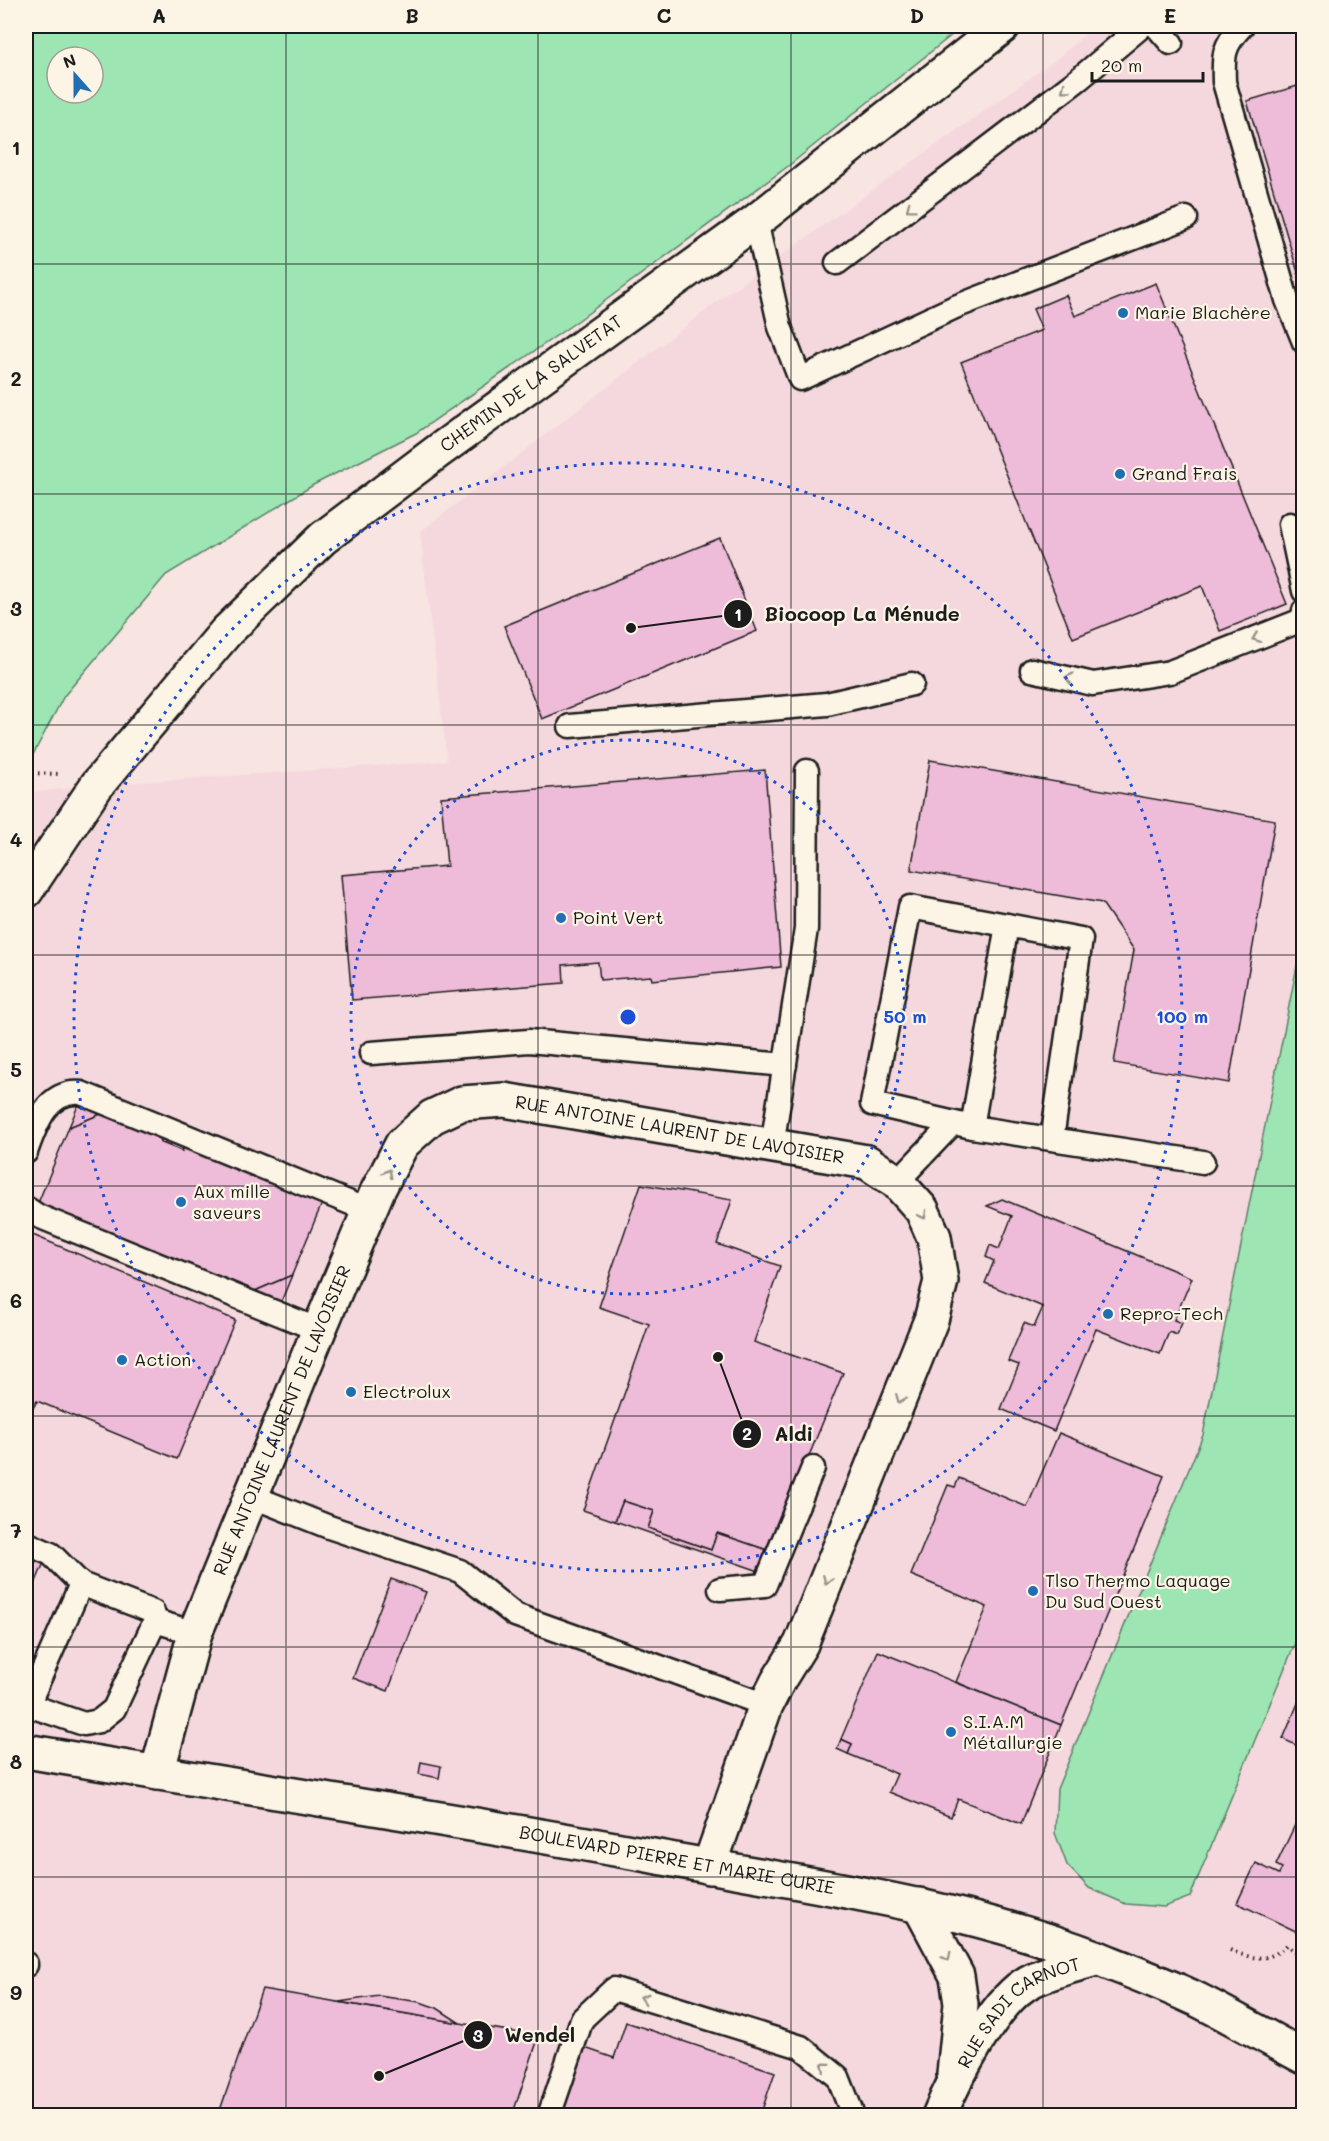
<svg xmlns="http://www.w3.org/2000/svg" width="1329" height="2141" font-family="Mali,sans-serif">
	<style>
		.built { fill: #f5d8de }
		.green { fill: #9de5b3; stroke: #5c8068; stroke-width: 1.5; fill-rule: evenodd }
		.building { fill: #eebbd8; stroke: #1c1c1c; stroke-width: 1.5 }
		.lines { fill: none; stroke-linecap: round; stroke-linejoin: round }
		.service-casing { stroke: #1c1c1c; stroke-width: 27 }
		.minor-casing { stroke: #1c1c1c; stroke-width: 38 }
		.tertiary-casing { stroke: #1c1c1c; stroke-width: 38 }
		.secondary-casing { stroke: #1c1c1c; stroke-width: 38 }
		.path { stroke: #1c1c1c; stroke-width: 4; stroke-dasharray: 1.5 4.5; stroke-linecap: butt }
		.service { stroke: #fcf5e5; stroke-width: 22 }
		.minor { stroke: #fcf5e5; stroke-width: 33 }
		.tertiary { stroke: #fcf5e5; stroke-width: 33 }
		.secondary { stroke: #fcf5e5; stroke-width: 33 }
		.oneway { stroke: #97938b }
		.grid { fill: none; stroke: #1c1c1c; stroke-width: 1.5; stroke-opacity: 0.55 }
		.ring { fill: none; stroke: #1d4ed8; stroke-width: 3; stroke-dasharray: 3 6 }
		.poi-dot { fill: #1f6fb2; stroke: #fcf5e5; stroke-width: 2 }
		.labels { text-anchor: middle; stroke-width: 4.5; stroke-linejoin: round; paint-order: stroke }
		.poi-label { font-size: 18px; fill: #1c1c1c; stroke: #fcf5e5; text-anchor: start }
		.street-label { font-size: 18px; fill: #1c1c1c; stroke: #fcf5e5 }
		.centre { fill: #1d4ed8; stroke: #fcf5e5; stroke-width: 3 }
		.ring-label { font-size: 18px; text-anchor: middle; font-weight: bold; fill: #1d4ed8; stroke: #fcf5e5; stroke-width: 4.5; stroke-linejoin: round; paint-order: stroke }
		.leader { fill: none; stroke: #1c1c1c; stroke-width: 2 }
		.callout-dot { fill: #1c1c1c; stroke: #fcf5e5; stroke-width: 2 }
		.mark-label { font-size: 18px; text-anchor: middle; font-weight: bold; fill: #fff }
		.callout-label { font-size: 20px; text-anchor: middle; font-weight: bold; fill: #1c1c1c; stroke: #fcf5e5; stroke-width: 4.5; stroke-linejoin: round; paint-order: stroke }
		.neatline { fill: none; stroke: #1c1c1c; stroke-width: 2 }
		.grid-label { font-size: 20px; text-anchor: middle; font-weight: bold; fill: #1c1c1c }
	</style>
	<rect width="100%" height="100%" fill="#f8e4e1"/>
	<filter id="ink" filterUnits="userSpaceOnUse"><feTurbulence type="fractalNoise" baseFrequency=".0167" numOctaves="2"/><feDisplacementMap in="SourceGraphic" scale="12" xChannelSelector="R" yChannelSelector="G"/><feConvolveMatrix kernelMatrix="1 2 1 2 8 2 1 2 1" color-interpolation-filters="sRGB"/></filter>
	<g filter="url(#ink)">
		<!-- built -->
		<polygon class="built" points="1095,26 1303,26 1303,2115 26,2116 26,793 97,785 447,761 420,532 727,294 1054,61"/>
		<!-- green -->
		<g class="green">
			<path d="M26,26H963L787,167L579,320L416,433L315,484L166,575L64,696L26,768ZM57,57H93V93H57Z"/>
			<polygon points="1303,936 1303,1624 1190,1897 1164,1907 1126,1904 1089,1888 1067,1865 1055,1833 1057,1789 1203,1435"/>
		</g>
		<!-- building -->
		<g class="building">
			<polygon points="1304,84 1304,293 1247,101"/>
			<polygon points="1156,283 1287,604 1220,631 1202,586 1073,638 961,362 1042,330 1033,309 1066,295 1075,316"/>
			<polygon points="720,538 757,631 542,719 504,626"/>
			<polygon points="930,760 1275,820 1229,1083 1114,1063 1134,950 1102,903 911,870"/>
			<polygon points="765,770 781,967 652,980 651,976 600,980 598,962 563,965 564,983 352,1000 341,875 447,866 441,797"/>
			<polygon points="80,1101 106,1112 69,1127"/>
			<polygon points="106,1112 163,1136 160,1142 182,1151 185,1145 323,1201 292,1275 255,1291 38,1203 69,1127"/>
			<polygon points="163,1136 185,1145 182,1151 160,1142"/>
			<polygon points="641,1184 732,1200 717,1244 780,1266 754,1342 843,1373 770,1551 717,1533 711,1550 648,1528 654,1511 623,1501 615,1521 583,1510 649,1324 599,1307"/>
			<polygon points="1002,1199 1192,1278 1174,1320 1182,1323 1177,1335 1169,1332 1160,1354 1096,1329 1054,1431 1001,1409 1019,1365 1008,1361 1024,1323 1034,1327 1043,1307 985,1283 994,1261 986,1257 990,1245 999,1249 1012,1216 987,1206"/>
			<polygon points="28,1233 235,1320 177,1459 37,1401 26,1420 26,1238"/>
			<polygon points="292,1275 281,1302 255,1291"/>
			<polygon points="1059,1433 1164,1476 1061,1725 956,1682 987,1607 911,1575 948,1485 955,1487 959,1478 1027,1507"/>
			<polygon points="623,1501 654,1511 648,1528 711,1550 717,1533 770,1551 762,1572 615,1521"/>
			<polygon points="26,1549 46,1558 35,1584 26,1579"/>
			<polygon points="391,1579 426,1592 388,1691 353,1678"/>
			<polygon points="878,1651 1061,1725 1021,1824 958,1799 951,1817 889,1792 897,1774 848,1754 852,1744 841,1739"/>
			<polygon points="1304,1689 1304,1749 1283,1739"/>
			<polygon points="841,1739 852,1744 848,1754 837,1749"/>
			<polygon points="421,1762 441,1766 439,1778 419,1774"/>
			<polygon points="1304,1806 1304,1935 1237,1903 1256,1863 1279,1874 1282,1868 1276,1865"/>
			<polygon points="262,1989 460,2023 539,2036 512,2116 218,2116"/>
			<polygon points="379,1996 420,2002 437,2008 460,2023 339,2002"/>
			<polygon points="626,2022 775,2072 760,2116 559,2116 582,2047 614,2058"/>
		</g>
		<g class="lines">
			<defs>
				<g id="service">
					<polyline points="1156,26 1171,43"/>
					<path d="M1242,26C1223,46 1223,55 1224,82L1287,300L1304,342"/>
					<polyline points="756,221 780,327 800,379 955,307 1186,218"/>
					<polyline points="837,263 1079,79 1142,26"/>
					<polyline points="1290,524 1304,591"/>
					<polyline points="1032,670 1093,684 1170,672 1302,620 1304,611"/>
					<polyline points="570,726 827,704 912,684"/>
					<polyline points="371,1053 529,1041 785,1065"/>
					<polyline points="972,1127 1007,925"/>
					<polyline points="1052,1139 1081,939 910,907 872,1104 972,1127 1203,1162"/>
					<polyline points="772,1146 806,929 807,771"/>
					<path d="M26,1152C36,1124 47,1090 81,1093L370,1211"/>
					<polyline points="897,1182 953,1123"/>
					<polyline points="26,1208 38,1216 319,1330"/>
					<polyline points="251,1496 329,1527 460,1571 515,1615 766,1705"/>
					<polyline points="26,1543 51,1554 81,1584 153,1612 155,1621 114,1709 99,1721 84,1724 28,1705 81,1584"/>
					<polyline points="720,1589 765,1585 813,1468"/>
					<polyline points="155,1621 195,1633"/>
					<polyline points="26,1964 26,1965"/>
					<polyline points="549,2116 582,2019 614,1989 801,2047 838,2077 851,2110 849,2116"/>
				</g>
				<g id="minor">
					<path id="s1" d="M157,1773L195,1633L319,1330L377,1192L402,1144L432,1117L462,1103L504,1100L867,1162L897,1182L922,1210L934,1237L941,1281L931,1320L801,1644L778,1681L766,1705L709,1867"/>
					<polyline points="919,1905 957,1976 961,2004 954,2074"/>
					<path id="s2" d="M939,2116C954,2080 992,2006 1024,1985C1041,1973 1077,1965 1098,1958"/>
				</g>
				<g id="tertiary">
					<path id="s3" d="M26,1751C233,1786 441,1817 648,1855C800,1884 955,1903 1100,1959C1133,1972 1167,1985 1198,2000C1234,2018 1268,2038 1304,2057"/>
				</g>
				<g id="secondary">
					<path id="s4" d="M26,891L97,785L226,632L323,538L437,452L756,221L1003,26"/>
				</g>
			</defs>
			<!-- service casing -->
			<use href="#service" class="service-casing"/>
			<!-- minor casing -->
			<use href="#minor" class="minor-casing"/>
			<!-- tertiary casing -->
			<use href="#tertiary" class="tertiary-casing"/>
			<!-- secondary casing -->
			<use href="#secondary" class="secondary-casing"/>
			<!-- path -->
			<g class="path">
				<polyline points="26,773 61,774"/>
				<path d="M1230,1950C1251,1959 1269,1963 1287,1945L1304,1962"/>
			</g>
			<!-- service -->
			<use href="#service" class="service"/>
			<!-- minor -->
			<use href="#minor" class="minor"/>
			<!-- tertiary -->
			<use href="#tertiary" class="tertiary"/>
			<!-- secondary -->
			<use href="#secondary" class="secondary"/>
		</g>
		<!-- one-way arrows -->
		<defs><path id="oneway-chevron" d="M-2-3.5L2.5 0L-2 3.5" fill="none" stroke-width="1.6" stroke-linecap="round" stroke-linejoin="round" transform="scale(1.5)"/></defs>
		<g class="oneway">
			<use href="#oneway-chevron" transform="translate(1065 89) rotate(143)"/>
			<use href="#oneway-chevron" transform="translate(910 208) rotate(143)"/>
			<use href="#oneway-chevron" transform="translate(1256 638) rotate(159)"/>
			<use href="#oneway-chevron" transform="translate(1069 678) rotate(-167)"/>
			<use href="#oneway-chevron" transform="translate(388 1173) rotate(-63)"/>
			<use href="#oneway-chevron" transform="translate(923 1215) rotate(61)"/>
			<use href="#oneway-chevron" transform="translate(900 1399) rotate(112)"/>
			<use href="#oneway-chevron" transform="translate(827 1580) rotate(112)"/>
			<use href="#oneway-chevron" transform="translate(947 1957) rotate(63)"/>
			<use href="#oneway-chevron" transform="translate(644 1998) rotate(-163)"/>
			<use href="#oneway-chevron" transform="translate(825 2066) rotate(-140)"/>
		</g>
	</g>
	<!-- grid -->
	<path class="grid" d="M286,26V2116M538,26V2116M791,26V2116M1043,26V2116M26,264H1304M26,494H1304M26,725H1304M26,955H1304M26,1186H1304M26,1416H1304M26,1647H1304M26,1877H1304"/>
	<!-- distance rings -->
	<g class="ring">
		<circle cx="628" cy="1017" r="277"/>
		<circle cx="628" cy="1017" r="554"/>
	</g>
	<!-- markers -->
	<g class="poi-dot">
		<circle cx="1123" cy="313" r="6"/>
		<circle cx="1120" cy="474" r="6"/>
		<circle cx="561" cy="918" r="6"/>
		<circle cx="181" cy="1202" r="6"/>
		<circle cx="1108" cy="1314" r="6"/>
		<circle cx="122" cy="1360" r="6"/>
		<circle cx="351" cy="1392" r="6"/>
		<circle cx="1033" cy="1591" r="6"/>
		<circle cx="951" cy="1732" r="6"/>
	</g>
	<g class="labels">
		<!-- poi labels -->
		<g class="poi-label">
			<text x="1135" y="319">Marie Blachère</text>
			<text x="1132" y="480">Grand Frais</text>
			<text x="573" y="924">Point Vert</text>
			<text x="193" y="1198">Aux mille<tspan x="193" dy="21">saveurs</tspan></text>
			<text x="1120" y="1320">Repro-Tech</text>
			<text x="134" y="1366">Action</text>
			<text x="363" y="1398">Electrolux</text>
			<text x="1045" y="1587">Tlso Thermo Laquage<tspan x="1045" dy="21">Du Sud Ouest</tspan></text>
			<text x="963" y="1728">S.I.A.M<tspan x="963" dy="21">Métallurgie</tspan></text>
		</g>
		<!-- street labels -->
		<g class="street-label">
			<text dy="6" stroke="none"><textPath href="#s4" startOffset="722">CHEMIN DE LA SALVETAT</textPath></text>
			<text dy="6" stroke="none"><textPath href="#s1" startOffset="970">RUE ANTOINE LAURENT DE LAVOISIER</textPath></text>
			<text dy="6" stroke="none"><textPath href="#s1" startOffset="375">RUE ANTOINE LAURENT DE LAVOISIER</textPath></text>
			<text dy="6" stroke="none"><textPath href="#s3" startOffset="660">BOULEVARD PIERRE ET MARIE CURIE</textPath></text>
			<text dy="6" stroke="none"><textPath href="#s2" startOffset="136">RUE SADI CARNOT</textPath></text>
		</g>
	</g>
	<circle cx="628" cy="1017" r="9" class="centre"/>
	<g class="ring-label">
		<text x="905" y="1023">50 m</text>
		<text x="1182" y="1023">100 m</text>
	</g>
	<!-- callouts -->
	<path class="leader" d="M631 628L738 614M718 1357L747 1434M379 2076L478 2035"/>
	<g class="callout-dot">
		<circle cx="631" cy="628" r="6"/>
		<circle cx="718" cy="1357" r="6"/>
		<circle cx="379" cy="2076" r="6"/>
		<circle cx="738" cy="614" r="15"/>
		<circle cx="747" cy="1434" r="15"/>
		<circle cx="478" cy="2035" r="15"/>
	</g>
	<g class="mark-label">
		<text x="738" y="621">1</text>
		<text x="747" y="1440">2</text>
		<text x="478" y="2042">3</text>
	</g>
	<g class="callout-label">
		<text x="862" y="621">Biocoop La Ménude</text>
		<text x="794" y="1441">Aldi</text>
		<text x="540" y="2042">Wendel</text>
	</g>
	<!-- margin -->
	<rect width="1329" height="2141" fill="none" stroke="#fcf5e5" stroke-width="66"/>
	<!-- north arrow -->
	<g transform="translate(75 75) rotate(339)"><circle r="28" fill="#fcf5e5" stroke="#a29e95" stroke-width="1.5"/>
	<path d="M0-4.5L10 22L0 15L-10 22Z" fill="#1f6fb2"/>
	<text y="-9" font-size="16" font-weight="bold" text-anchor="middle" fill="#1c1c1c">N</text>
	</g>
	<!-- scale -->
	<path d="M1092 72v9h111v-9" fill="none" stroke="#1c1c1c" stroke-width="3"/>
	<text x="1101" y="72" font-size="18" fill="#1c1c1c" stroke="#fcf5e5" stroke-width="4.5" paint-order="stroke">20 m</text>
	<rect x="33" y="33" width="1263" height="2075" class="neatline"/>
	<g class="grid-label">
		<text x="159" y="23">A</text>
		<text x="412" y="23">B</text>
		<text x="664" y="23">C</text>
		<text x="917" y="23">D</text>
		<text x="1170" y="23">E</text>
		<text x="16" y="155">1</text>
		<text x="16" y="386">2</text>
		<text x="16" y="616">3</text>
		<text x="16" y="847">4</text>
		<text x="16" y="1077">5</text>
		<text x="16" y="1308">6</text>
		<text x="16" y="1538">7</text>
		<text x="16" y="1769">8</text>
		<text x="16" y="2000">9</text>
	</g>
</svg>
